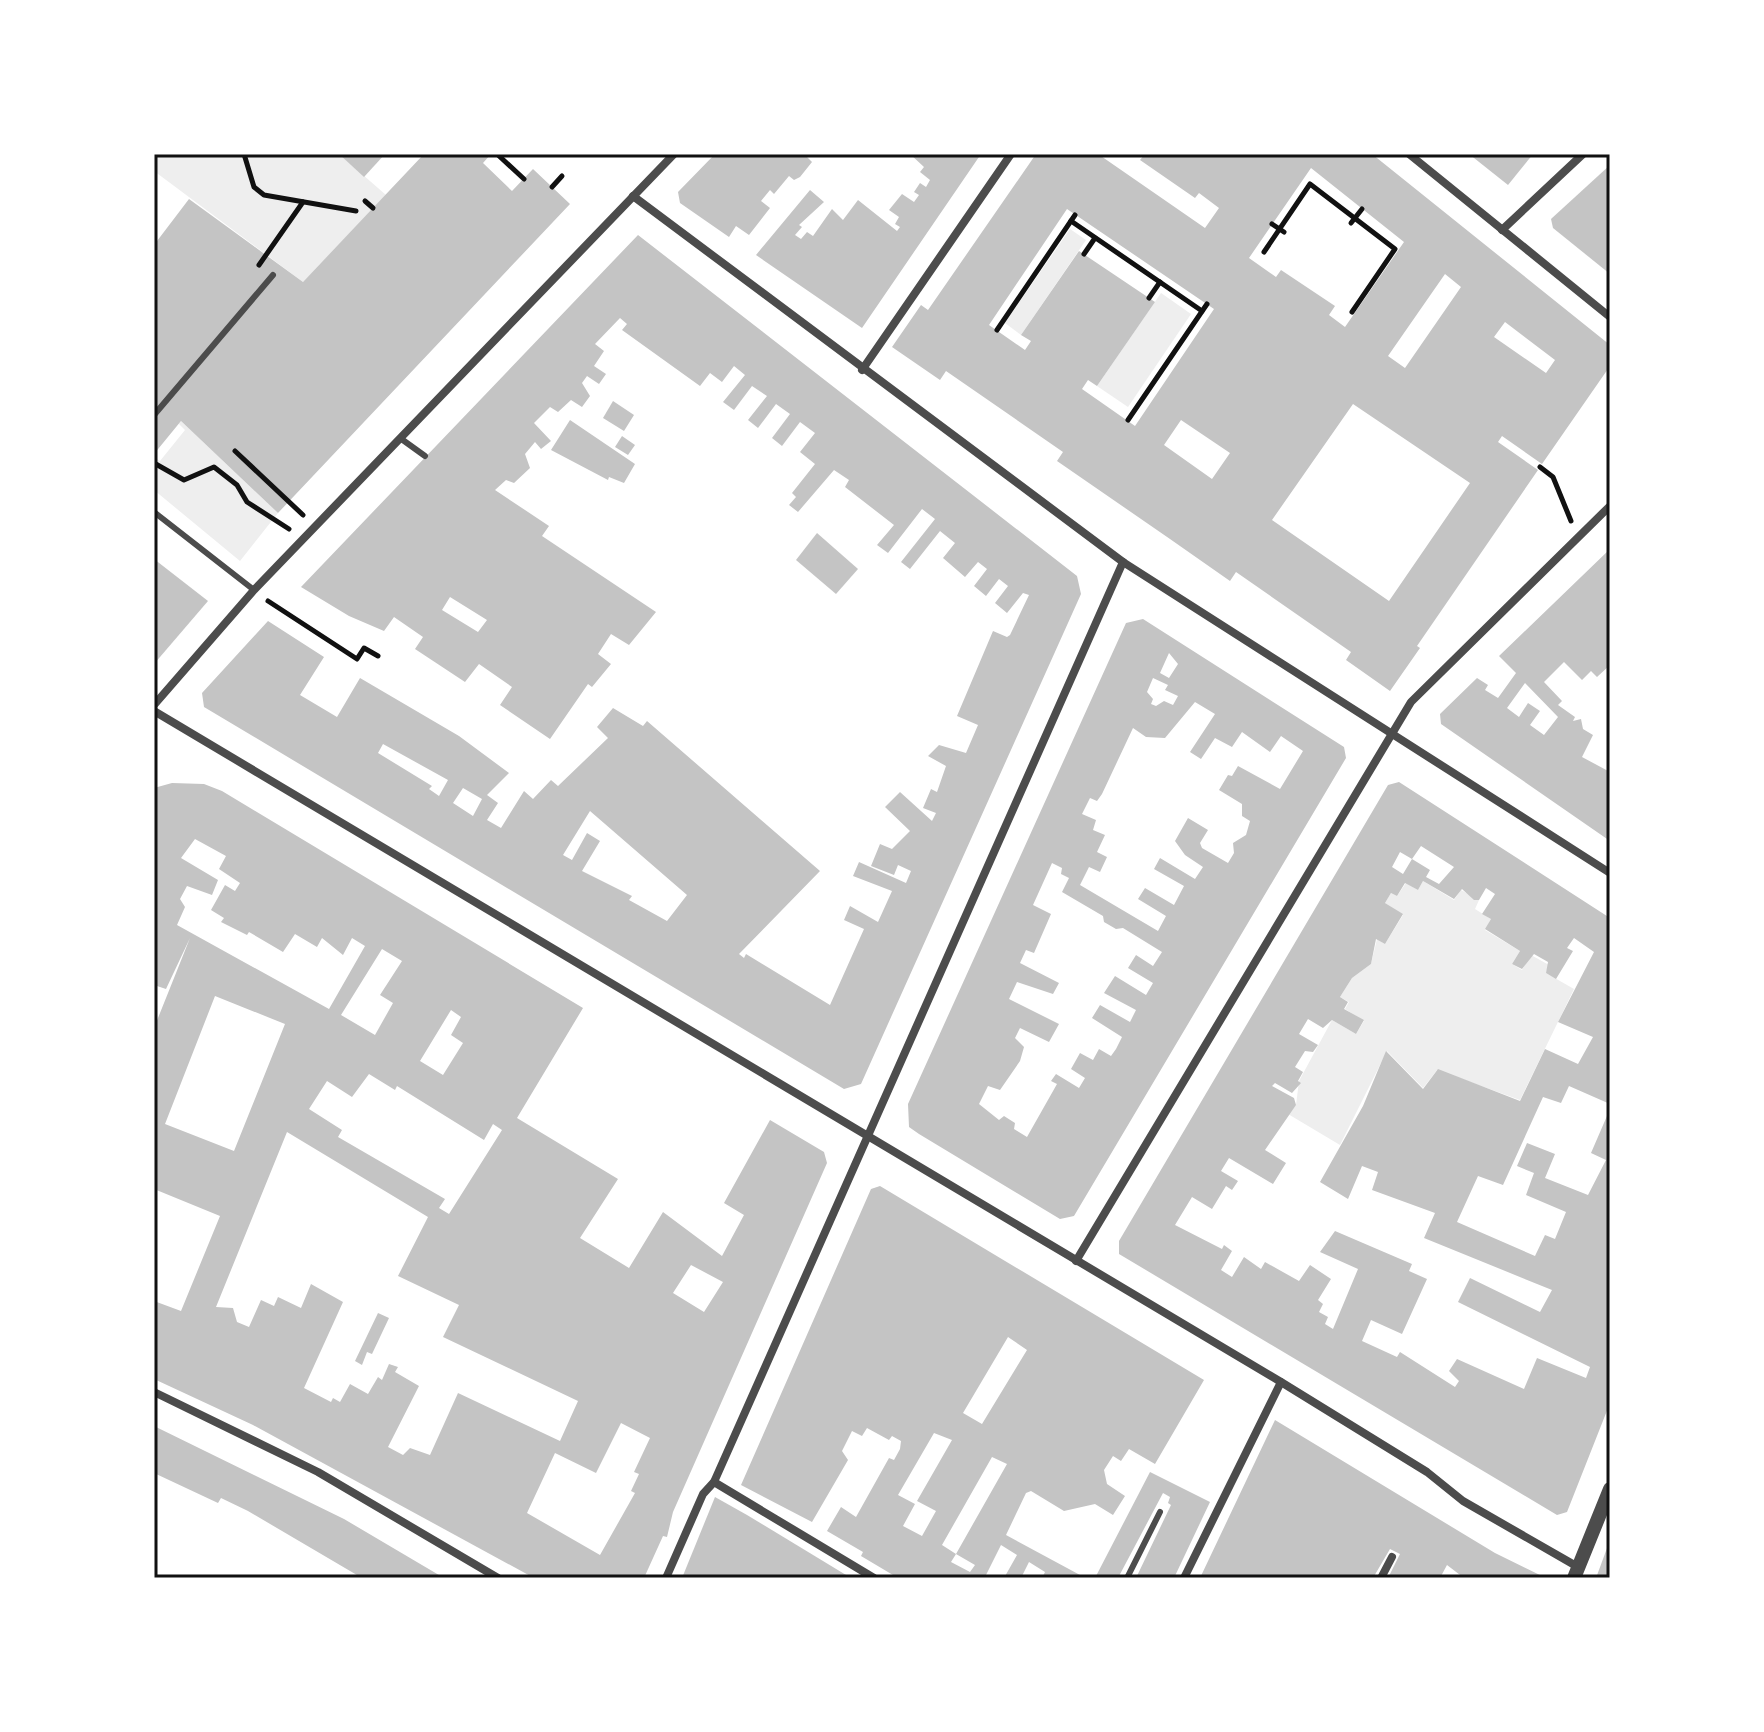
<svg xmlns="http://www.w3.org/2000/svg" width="1764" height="1732" font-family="Lato,sans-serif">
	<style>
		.green { fill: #eee }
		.building { fill: #c4c4c4; fill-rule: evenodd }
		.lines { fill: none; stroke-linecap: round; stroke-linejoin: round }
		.path { stroke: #111; stroke-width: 5 }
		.service { stroke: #4c4c4c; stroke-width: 6 }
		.minor { stroke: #4c4c4c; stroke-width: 8 }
		.tertiary { stroke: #4c4c4c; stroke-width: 14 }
		.neatline { fill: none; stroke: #111; stroke-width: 3 }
	</style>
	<rect width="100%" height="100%" fill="#fff"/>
	<!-- green -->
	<g class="green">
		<polygon points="154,154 339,154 386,195 303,282 154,171"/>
		<polygon points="1070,229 1086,240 1021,335 1005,323"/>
		<polygon points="1161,293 1191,314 1128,407 1097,386"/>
		<polygon points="181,421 278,513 240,561 154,490 154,457 160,461 185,430 179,424"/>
		<polygon points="1423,881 1454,900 1461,890 1479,900 1475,909 1491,919 1485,930 1520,951 1512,964 1522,970 1531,955 1549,965 1546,973 1574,989 1520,1100 1437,1070 1423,1088 1387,1051 1340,1145 1288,1114 1296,1105 1299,1081 1332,1020 1356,1034 1364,1021 1345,1009 1349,1002 1340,997 1352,978 1371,964 1377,939 1385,944 1403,915 1385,903 1391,893 1397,896 1406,883 1418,890"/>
	</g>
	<!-- building -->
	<g class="building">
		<polygon points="339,154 385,154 364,177"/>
		<polygon points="424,154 491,154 483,163 512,191 533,169 570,204 278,513 181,421 154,454 154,245 189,199 303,282"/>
		<polygon points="715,154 804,154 812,162 800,177 794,180 789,176 774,194 770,190 761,201 770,208 749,235 736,226 729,237 680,203 678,192"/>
		<polygon points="910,154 981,154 862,328 756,255 810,190 824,202 799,225 802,227 795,235 801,239 807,232 813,236 832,209 843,220 858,200 897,231 900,227 895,224 899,217 889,210 902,194 914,202 919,195 914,192 920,183 926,187 930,180 920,172 924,167"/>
		<path d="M1036,154H1098L1205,228L1219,208L1199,193L1195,198L1140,160L1145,154H1372L1610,345V366L1542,464L1502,436L1498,442L1538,470L1417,646L1420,648L1390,691L1346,660L1351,652L1236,572L1230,581L1170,539L1057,461L1063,452L946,371L940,380L892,347L921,305L928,310ZM1311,168L1404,242L1345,327L1329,315L1335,306L1281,270L1276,277L1249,258ZM1067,209L1214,309L1135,426L1082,389L1088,380L1097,386L1155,302L1079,251L1021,335L1031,341L1025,350L989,325ZM1445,274L1461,287L1405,368L1388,356ZM1505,322L1555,360L1546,373L1494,337ZM1353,404L1470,483L1389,601L1272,520ZM1181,420L1230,453L1212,479L1164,445Z"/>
		<polygon points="1469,154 1533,154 1508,185"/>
		<polygon points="1610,165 1610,274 1553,228 1551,219"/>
		<path d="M638,235L1077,576L1081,594L861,1084L844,1089L204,707L202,693L268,621L324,657L300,695L337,717L360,678L459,736L509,773L487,795L498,803L487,820L501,828L524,791L533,799L551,780L558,786L608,738L597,727L613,708L643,726L647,721L820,871L739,954L744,958L746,954L830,1005L864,929L844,920L850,906L878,922L892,891L853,876L859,862L906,883L911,871L898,865L894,875L871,866L880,844L892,849L910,831L885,807L900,792L932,821L936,813L923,808L931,789L937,792L946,766L928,756L939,745L966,753L978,725L957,716L993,631L1007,637L1010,635L1029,595L1023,593L1007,613L995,603L1008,586L999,579L986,596L974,586L987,569L978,562L965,577L943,558L955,543L940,531L910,569L901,562L935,519L922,509L888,553L877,545L894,525L845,487L849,480L834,470L798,512L789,505L796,497L792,493L815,464L800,452L815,433L800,422L782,446L772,438L790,414L776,404L758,428L748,420L767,396L752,386L734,410L723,402L745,375L734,366L722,382L710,373L700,386L622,330L627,324L620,318L595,344L604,351L594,366L606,374L599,384L587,376L582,383L590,396L582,407L571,400L558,412L550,407L534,423L551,441L541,449L535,442L525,454L530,468L514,483L506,480L495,490L549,526L542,536L656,612L629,645L611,634L598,654L611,664L592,687L588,684L550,739L500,705L512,687L479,664L465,682L415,649L423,637L394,617L384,631L349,616L301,587ZM450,597L487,620L478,632L442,610ZM383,744L448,780L439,796L429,789L432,786L378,753ZM463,788L482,799L473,816L453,803ZM590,811L687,895L667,921L629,900L632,896L582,871L600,841L587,833L572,860L563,855Z"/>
		<polygon points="613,401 634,415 624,431 603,418"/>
		<polygon points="570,420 635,464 624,483 609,477 608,480 551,450"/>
		<polygon points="622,436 635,445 628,455 615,447"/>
		<polygon points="817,533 858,569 836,594 796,560"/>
		<path d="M1610,549V665L1597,677L1591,671L1582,680L1564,662L1544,682L1562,701L1558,705L1575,717L1573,721L1581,719L1583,729L1593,735L1582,757L1610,772V841L1441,724L1440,714L1477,678L1488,685L1485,690L1498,698L1516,673L1499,656ZM1525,683L1558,717L1544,735L1530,725L1540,711L1528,703L1519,717L1507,708Z"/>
		<polygon points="154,559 208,601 154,664"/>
		<path d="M1143,619L1344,747L1346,758L1074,1216L1060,1219L919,1134L909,1127L908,1104L1126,623ZM1169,653L1178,664L1169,678L1160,673ZM1153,678L1168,685L1165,690L1178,696L1173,705L1164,701L1156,706L1151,704L1153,699L1147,692ZM1195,702L1215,714L1190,752L1201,759L1215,738L1232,747L1242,732L1270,752L1281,736L1303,751L1280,789L1238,766L1232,776L1228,775L1219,790L1242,804V816L1250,821L1246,835L1233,843L1234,853L1228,863L1202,848L1200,843L1208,830L1188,818L1175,841L1185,855L1203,867L1195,879L1160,858L1154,869L1184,886L1174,905L1145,888L1138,899L1166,916L1158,931L1080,885L1089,867L1100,872L1107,857L1097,852L1105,835L1093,830L1096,820L1082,814L1090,798L1097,801L1102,794L1133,728L1146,737L1165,738ZM1052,863L1062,868L1061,874L1069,878L1062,892L1103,916L1104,922L1116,929L1123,928L1162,952L1153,966L1136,955L1128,968L1153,983L1146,995L1115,976L1104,993L1136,1010L1130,1022L1100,1005L1092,1018L1122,1037L1116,1049L1111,1056L1099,1049L1093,1060L1080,1053L1071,1069L1085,1078L1079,1088L1056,1074L1051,1081L1057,1084L1027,1137L1014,1129L1015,1123L1004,1116L999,1120L979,1104L988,1086L1000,1090L1020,1061L1024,1047L1015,1038L1020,1028L1049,1042L1059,1024L1009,999L1017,982L1053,994L1059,983L1020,963L1026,950L1034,953L1051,914L1033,905Z"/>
		<path d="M1399,782L1610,918V1104L1569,1086L1561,1103L1543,1097L1503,1185L1478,1176L1457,1222L1535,1256L1545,1235L1555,1239L1566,1212L1526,1195L1534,1173L1517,1166L1527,1143L1555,1154L1545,1178L1588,1195L1606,1160L1591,1153L1610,1109V1403L1567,1512L1557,1515L1119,1254V1241L1388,785ZM1421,846L1454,867L1439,884L1426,877L1430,870L1412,859L1403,874L1392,867L1400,852L1412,859ZM1423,881L1454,899L1462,889L1474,900H1479L1486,888L1495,894L1482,914L1491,919L1485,929L1520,951L1512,964L1522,969L1534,954L1548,962L1546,973L1556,979L1573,951L1567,948L1574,938L1594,952L1558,1022L1593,1037L1578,1064L1545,1049L1520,1101L1438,1069L1423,1089L1386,1051L1363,1106L1320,1182L1348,1199L1362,1166L1378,1172L1372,1190L1435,1213L1424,1238L1552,1290L1540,1312L1470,1278L1458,1302L1590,1367L1586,1378L1537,1358L1524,1389L1457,1359L1449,1371L1459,1381L1455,1387L1400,1352L1397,1357L1362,1341L1371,1320L1402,1334L1427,1279L1409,1271L1412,1264L1335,1231L1320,1252L1358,1269L1333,1329L1325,1324L1328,1317L1319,1312L1323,1304L1318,1300L1331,1279L1310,1265L1299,1281L1265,1262L1261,1269L1244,1257L1232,1277L1221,1270L1232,1251L1224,1245L1222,1249L1175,1225L1192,1197L1212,1209L1226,1186L1232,1190L1238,1181L1221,1171L1229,1158L1273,1184L1286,1163L1265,1150L1296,1105L1294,1098L1272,1086L1275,1083L1292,1093L1301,1083L1298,1081L1303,1072L1295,1067L1305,1051L1313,1052L1318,1045L1299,1034L1308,1019L1323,1028L1332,1020L1356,1034L1364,1020L1344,1009L1348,1002L1340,997L1352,978L1371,964L1376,939L1385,944L1403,914L1385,903L1391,893L1397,896L1405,883L1418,890Z"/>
		<path d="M172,783L204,784L222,791L583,1008L517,1118L618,1179L580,1238L629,1268L663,1212L722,1256L744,1215L724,1203L770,1120L824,1152L827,1163L673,1512L667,1537L663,1536L644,1578H534L253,1425L154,1379V1301L181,1311L220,1216L154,1189V1028L190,938L166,989L154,985V788ZM195,839L226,856L219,869L240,883L235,891L225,885L211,910L224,918L221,922L247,935L249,932L283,952L295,934L317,947L322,938L343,955L352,938L365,946L329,1009L177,925L185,907L180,899L187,886L212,895L218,880L181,858ZM382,949L402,961L380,995L393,1003L375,1035L341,1015ZM215,996L285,1024L234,1151L165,1124ZM451,1010L461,1017L451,1035L463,1043L443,1075L420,1061ZM369,1074L395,1090L397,1086L484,1140L493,1124L502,1130L449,1214L439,1208L445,1199L338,1137L342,1130L309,1109L327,1081L352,1097ZM287,1132L428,1217L398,1276L459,1305L443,1337L578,1401L560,1441L458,1393L430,1455L410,1448L403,1455L388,1447L419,1386L395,1372L398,1367L389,1364L382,1380L378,1377L368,1394L350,1384L340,1402L333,1398L331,1402L304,1388L343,1302L311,1284L301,1308L278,1297L274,1306L261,1300L249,1327L237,1322L233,1308L216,1307ZM691,1265L723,1282L704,1312L673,1293ZM621,1423L650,1438L634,1472L639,1474L631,1491L635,1493L600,1555L527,1513L555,1453L596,1473Z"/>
		<path d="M880,1186L1204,1380L1155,1464L1129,1449L1121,1461L1113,1456L1104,1470L1107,1484L1125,1496L1113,1515L1095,1504L1064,1511L1031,1491L1026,1493L1006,1535L1080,1575L1079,1578H1042L1045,1572L1029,1562L1021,1578H1004L1017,1555L1001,1545L986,1575L991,1578H898L861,1556L863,1552L827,1531L841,1507L856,1517L889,1458L894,1460L900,1449L901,1441L892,1436L889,1440L867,1428L862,1436L852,1431L842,1451L848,1460L812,1522L741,1485L871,1189ZM1008,1337L1027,1350L982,1424L963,1413ZM934,1433L952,1440L917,1501L936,1511L922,1536L903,1526L915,1504L898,1495ZM992,1457L1007,1464L956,1554L975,1565L970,1572L951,1562L956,1554L942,1545Z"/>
		<polygon points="378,1313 389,1318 372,1354 367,1352 362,1365 355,1361"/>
		<polygon points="1275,1420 1495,1553 1546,1578 1464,1578 1447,1565 1440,1578 1388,1578 1400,1554 1390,1549 1373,1578 1200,1578"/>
		<polygon points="154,1426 344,1519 444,1578 362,1578 248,1511 221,1498 218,1503 154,1473"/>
		<polygon points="1150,1472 1210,1502 1174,1578 1136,1578 1171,1505 1168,1503 1170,1497 1163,1493 1118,1578 1095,1578"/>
		<polygon points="715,1497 747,1515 851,1578 682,1578"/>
		<polygon points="1610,1540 1610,1578 1596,1578"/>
	</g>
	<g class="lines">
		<!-- path -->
		<g class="path">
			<polyline points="244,154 254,187 264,195 356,211"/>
			<polyline points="497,154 524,179"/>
			<polyline points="552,187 562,176"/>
			<polyline points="365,201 373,208"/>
			<polyline points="1071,221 1202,311"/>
			<polyline points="1351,223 1362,209"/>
			<polyline points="1272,224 1284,232"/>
			<polyline points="1264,252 1310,184 1395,249 1352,312"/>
			<polyline points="1084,254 1095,238"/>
			<polyline points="259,265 303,202"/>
			<polyline points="1149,298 1160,282"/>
			<polyline points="997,330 1075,215"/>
			<polyline points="1128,420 1207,304"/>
			<polyline points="235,451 303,515"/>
			<polyline points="154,463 184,480 214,467 237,485 247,502 289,529"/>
			<polyline points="1540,467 1553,477 1571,521"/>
			<polyline points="268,601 357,659 364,648 378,656"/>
		</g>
		<!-- service -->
		<g class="service">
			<polyline points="154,415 273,275"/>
			<polyline points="400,438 425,456"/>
			<polyline points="154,512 254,590"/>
			<polyline points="1127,1578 1160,1512"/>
		</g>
		<!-- minor -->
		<g class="minor">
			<polyline points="1409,154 1610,317"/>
			<polyline points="633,196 1123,562 1610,873"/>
			<polyline points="1502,230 1583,154"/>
			<polyline points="862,370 1011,154"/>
			<polyline points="154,705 254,590 674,154"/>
			<polyline points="154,711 1281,1382 1427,1472 1463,1501 1578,1567"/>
			<polyline points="1076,1261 1411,702 1610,506"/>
			<polyline points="154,1392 318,1472 498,1578"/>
			<polyline points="714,1482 874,1578"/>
			<polyline points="666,1578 703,1494 714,1482 1123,562"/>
			<polyline points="1184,1578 1281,1382"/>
			<polyline points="1381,1578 1392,1557"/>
		</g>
		<!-- tertiary -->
		<polyline class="tertiary" points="1574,1578 1610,1489"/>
	</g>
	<!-- border -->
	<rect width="1764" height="1732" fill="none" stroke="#ffffff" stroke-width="312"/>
	<rect x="156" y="156" width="1452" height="1420" class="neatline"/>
</svg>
